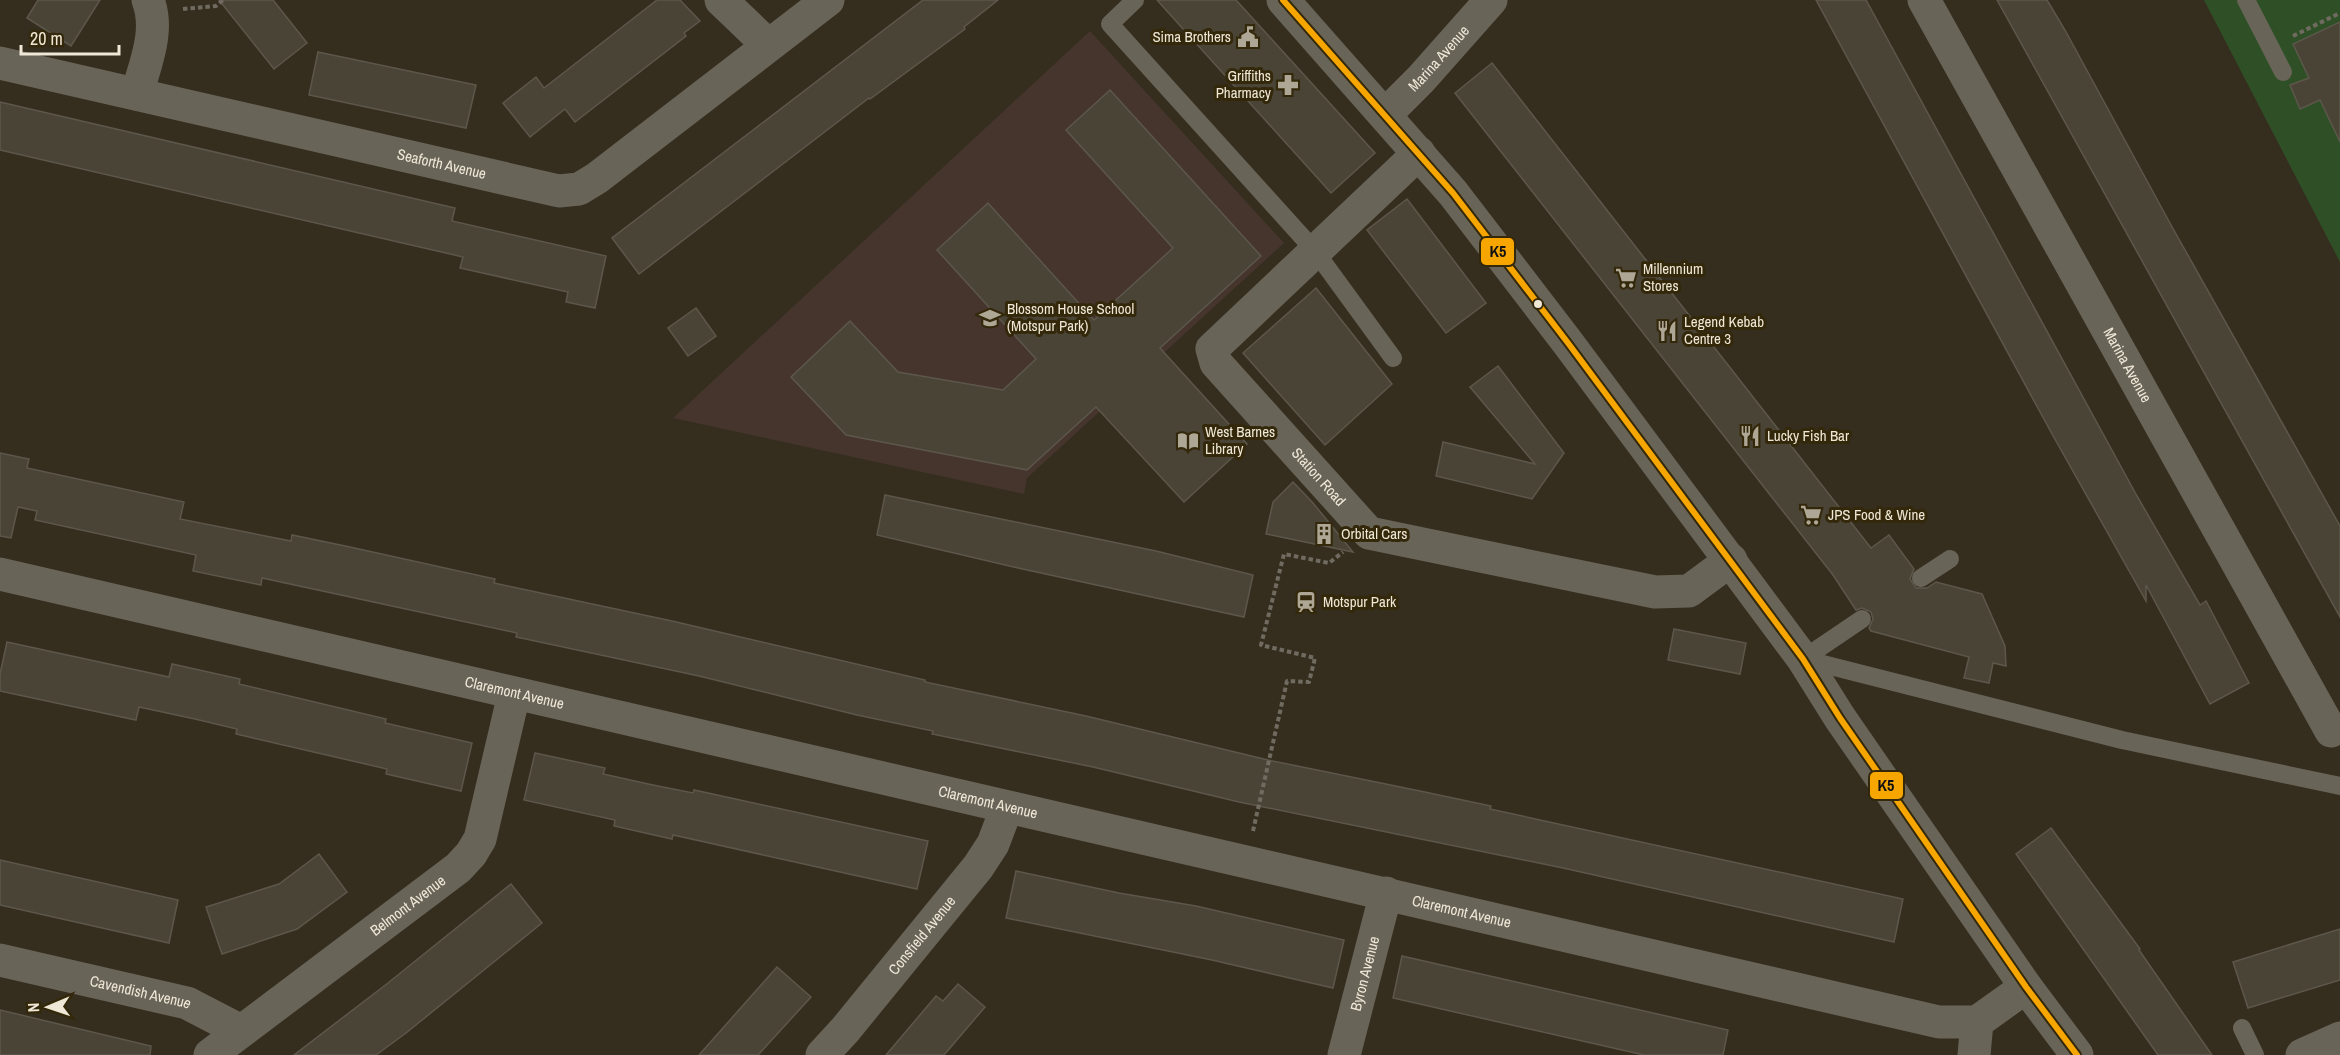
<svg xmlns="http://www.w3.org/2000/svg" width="2340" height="1055" font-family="'Archivo Narrow',sans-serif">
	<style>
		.education { fill: #46352d }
		.green { fill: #2f5026 }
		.building { fill: #4a4436; stroke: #5d574b; stroke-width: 1.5 }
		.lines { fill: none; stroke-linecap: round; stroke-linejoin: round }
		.path { stroke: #706b60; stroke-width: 4; stroke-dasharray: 4.5 3; stroke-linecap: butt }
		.service { stroke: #696458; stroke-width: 18 }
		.minor { stroke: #696458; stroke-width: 33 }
		.tertiary { stroke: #696458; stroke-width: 33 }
		.bus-1-casing { stroke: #34280a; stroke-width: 10 }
		.bus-1 { stroke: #f7a600; stroke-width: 6 }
		.bus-dot { fill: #efe8d7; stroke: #34280a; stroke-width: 2 }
		.labels { text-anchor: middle; stroke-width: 6; stroke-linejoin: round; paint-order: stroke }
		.poi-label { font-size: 15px; fill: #efe8d7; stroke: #34280a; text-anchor: start }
		.street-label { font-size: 15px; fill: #efe8d7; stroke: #34280a }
		.line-badge { stroke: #34280a; stroke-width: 2 }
		.pale-badge-label { font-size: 16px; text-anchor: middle; font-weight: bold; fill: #111 }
	</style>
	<rect width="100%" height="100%" fill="#352e1e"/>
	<!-- education -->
	<polygon class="education" points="1090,31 1284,243 1027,478 1024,494 673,418"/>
	<!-- green -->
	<polygon class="green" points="2204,0 2340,0 2340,262"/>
	<!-- building -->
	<g class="building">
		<polygon points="38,0 100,0 71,46 27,18"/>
		<polygon points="219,0 273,0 307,43 274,69"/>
		<polygon points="657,0 680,0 700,21 684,33 686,36 575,122 565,109 530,137 503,103 536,77 544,88"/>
		<polygon points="923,0 998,0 964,27 965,29 870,99 869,98 639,274 612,238"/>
		<polygon points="1157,0 1236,0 1375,153 1331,193"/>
		<polygon points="1816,0 1866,0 2137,496 2200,605 2206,601 2249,683 2210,704 2146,585 2146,601 2052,434"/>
		<polygon points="1997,0 2047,0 2065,30 2171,225 2340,526 2340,617"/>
		<polygon points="2340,22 2340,142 2320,100 2300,109 2290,85 2309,78 2293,44"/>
		<polygon points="318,52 476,85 466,128 309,95"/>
		<polygon points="1492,63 1871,548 1889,535 1914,569 1910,579 1916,588 1927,588 1936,582 1982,594 2005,646 2006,666 1993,663 1989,683 1964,678 1969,657 1871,631 1869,628 1873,619 1871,612 1862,608 1856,610 1833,575 1455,93"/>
		<polygon points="1110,90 1261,256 1160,348 1247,444 1184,502 1096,407 1027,470 846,435 791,377 850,321 898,372 1003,390 1036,359 937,250 988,203 1094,320 1173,248 1066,130"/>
		<polygon points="0,102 455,208 452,221 606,256 595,308 566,302 568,292 460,268 463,257 0,150"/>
		<polygon points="1407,199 1486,303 1446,333 1367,230"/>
		<polygon points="1316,288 1392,384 1325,445 1243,353"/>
		<polygon points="696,308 716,336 688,356 668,328"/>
		<polygon points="1498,366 1564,453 1532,499 1436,476 1443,442 1535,464 1470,387"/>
		<polygon points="0,453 29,459 27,468 184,502 180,519 291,541 292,535 350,547 495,579 494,583 672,621 925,680 925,682 1086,716 1268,760 1420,791 1491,806 1490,809 1903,899 1894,942 1563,868 1239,802 1093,767 932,734 933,731 857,715 699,676 516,637 517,633 262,578 261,585 193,571 196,555 35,520 37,511 18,507 11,538 0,536"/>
		<polygon points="1293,482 1313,503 1353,552 1266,534 1273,502"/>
		<polygon points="885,495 1156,551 1253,575 1244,617 1018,568 877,535"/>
		<polygon points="1674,629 1746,643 1740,674 1668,660"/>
		<polygon points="7,642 169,677 172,664 240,679 239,684 386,719 385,723 472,743 461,791 386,774 387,769 236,734 237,729 195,719 139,707 136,720 0,691 0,674"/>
		<polygon points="535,753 605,768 603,774 653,785 693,793 694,790 928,841 917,889 673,835 672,839 614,826 615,820 524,800"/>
		<polygon points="2051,828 2140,949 2139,950 2212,1055 2158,1055 2016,854"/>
		<polygon points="319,854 347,892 297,929 222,954 206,907 279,884"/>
		<polygon points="0,860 178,900 169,943 0,905"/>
		<polygon points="1016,871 1119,893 1196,906 1344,940 1333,988 1212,960 1006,918"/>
		<polygon points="511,884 542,923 406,1033 376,1055 294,1055 388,983"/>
		<polygon points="2340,929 2340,980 2248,1008 2233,962"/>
		<polygon points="1402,956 1728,1030 1723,1055 1644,1055 1393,998"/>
		<polygon points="777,967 811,997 758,1055 699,1055"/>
		<polygon points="958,984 985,1007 944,1055 886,1055 936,996 943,1001"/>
		<polygon points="0,1010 151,1046 150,1055 0,1055"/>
	</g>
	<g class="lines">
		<!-- path -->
		<g class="path">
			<polyline points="183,9 216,6 223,0"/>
			<polyline points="2293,36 2340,13"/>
			<polyline points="1253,831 1287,681 1309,682 1315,658 1261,645 1284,554 1329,563 1343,552"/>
		</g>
		<!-- service -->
		<g class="service">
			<polyline points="1135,0 1110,24 1315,251 1393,358"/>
			<polyline points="2246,0 2283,72"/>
			<polyline points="1921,578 1950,559"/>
			<polyline points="1803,659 2122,740 2340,786"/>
			<polyline points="1803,659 1862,619"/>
			<polyline points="2242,1028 2255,1055"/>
		</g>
		<!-- minor -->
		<g class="minor">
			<polyline points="721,0 768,45"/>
			<path id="s1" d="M1924,0L2331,731"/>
			<path id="s2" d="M0,63L559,191L579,189L597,178L828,0"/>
			<path d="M137,94C145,64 160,31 148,0"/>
			<path id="s3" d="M1385,115L1421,79L1491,0"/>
			<path id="s4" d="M1419,153L1212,349L1216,363L1369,533L1655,592L1689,591L1731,560"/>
			<path id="s5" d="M0,960L187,1003L241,1031"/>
			<path id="s6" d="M210,1055L458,868L471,854L480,839L514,694"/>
			<path id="s7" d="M822,1055L845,1030L978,867L993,844L1007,807"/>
			<path id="s8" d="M1344,1055L1386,893"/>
			<polyline points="1974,1055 1977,1022"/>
			<polyline points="2302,1055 2340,1038"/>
		</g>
		<!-- tertiary -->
		<g class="tertiary">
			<polyline points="1283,0 1453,193 1568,343 1803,659 1840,718 2026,987 2077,1055"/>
			<path id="s9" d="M0,574L1939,1022H1977L2026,987"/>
		</g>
		<defs>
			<polyline id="bus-1" points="1283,0 1453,193 1568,343 1803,659 1840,718 2026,987 2077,1055"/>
		</defs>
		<!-- bus-1 casing -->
		<use href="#bus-1" class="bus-1-casing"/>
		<!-- bus-1 -->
		<use href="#bus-1" class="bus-1"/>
	</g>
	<!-- icons -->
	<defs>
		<symbol id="civic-bare" viewBox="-9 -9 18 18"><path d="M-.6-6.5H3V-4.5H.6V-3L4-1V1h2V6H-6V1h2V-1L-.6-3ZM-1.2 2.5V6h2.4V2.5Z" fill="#aea796" stroke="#34280a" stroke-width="2.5" paint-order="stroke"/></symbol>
		<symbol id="pharmacy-bare" viewBox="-9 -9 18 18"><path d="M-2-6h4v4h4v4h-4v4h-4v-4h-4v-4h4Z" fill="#aea796" stroke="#34280a" stroke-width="2.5" paint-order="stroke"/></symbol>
		<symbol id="supermarket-bare" viewBox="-9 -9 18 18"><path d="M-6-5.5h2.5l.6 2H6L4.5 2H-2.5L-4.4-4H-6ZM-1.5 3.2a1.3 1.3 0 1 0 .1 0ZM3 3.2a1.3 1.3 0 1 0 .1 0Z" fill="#aea796" stroke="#34280a" stroke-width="2.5" paint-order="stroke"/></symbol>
		<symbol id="school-bare" viewBox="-9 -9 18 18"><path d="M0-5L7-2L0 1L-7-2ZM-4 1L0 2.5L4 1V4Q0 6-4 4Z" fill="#aea796" stroke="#34280a" stroke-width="2.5" paint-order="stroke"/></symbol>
		<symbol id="restaurant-bare" viewBox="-9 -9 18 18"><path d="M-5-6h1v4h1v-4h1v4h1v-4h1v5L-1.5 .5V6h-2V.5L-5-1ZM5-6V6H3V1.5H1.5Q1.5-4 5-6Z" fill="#aea796" stroke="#34280a" stroke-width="2.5" paint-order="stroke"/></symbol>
		<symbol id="library-bare" viewBox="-9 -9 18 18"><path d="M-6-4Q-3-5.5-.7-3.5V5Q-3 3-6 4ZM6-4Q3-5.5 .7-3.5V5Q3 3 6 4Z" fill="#aea796" stroke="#34280a" stroke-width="2.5" paint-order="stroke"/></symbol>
		<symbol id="building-bare" viewBox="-9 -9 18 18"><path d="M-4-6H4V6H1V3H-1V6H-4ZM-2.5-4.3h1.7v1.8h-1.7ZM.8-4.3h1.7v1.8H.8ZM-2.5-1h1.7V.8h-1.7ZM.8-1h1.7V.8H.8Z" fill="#aea796" stroke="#34280a" stroke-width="2.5" paint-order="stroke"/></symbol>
		<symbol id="station-bare" viewBox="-9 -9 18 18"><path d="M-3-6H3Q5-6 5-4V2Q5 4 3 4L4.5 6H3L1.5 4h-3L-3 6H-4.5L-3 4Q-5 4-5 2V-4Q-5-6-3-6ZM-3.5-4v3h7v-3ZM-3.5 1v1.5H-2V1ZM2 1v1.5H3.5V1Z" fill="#aea796" stroke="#34280a" stroke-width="2.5" paint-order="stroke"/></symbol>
	</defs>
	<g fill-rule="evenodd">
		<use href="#civic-bare" x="1233" y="22" width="30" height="30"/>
		<use href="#pharmacy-bare" x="1273" y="70" width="30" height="30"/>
		<use href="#supermarket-bare" x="1611" y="263" width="30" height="30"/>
		<use href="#school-bare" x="975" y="303" width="30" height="30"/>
		<use href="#restaurant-bare" x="1652" y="316" width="30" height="30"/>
		<use href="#restaurant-bare" x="1735" y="421" width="30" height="30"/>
		<use href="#library-bare" x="1173" y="426" width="30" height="30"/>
		<use href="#supermarket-bare" x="1796" y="500" width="30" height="30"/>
		<use href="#building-bare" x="1309" y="519" width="30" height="30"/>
		<use href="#station-bare" x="1291" y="587" width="30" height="30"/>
	</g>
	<!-- markers -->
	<circle class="bus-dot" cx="1538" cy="304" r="5"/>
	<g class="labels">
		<!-- poi labels -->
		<g class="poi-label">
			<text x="1231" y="42" text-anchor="end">Sima Brothers</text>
			<text x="1271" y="81" text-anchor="end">Griffiths<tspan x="1271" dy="17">Pharmacy</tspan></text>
			<text x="1643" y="274">Millennium<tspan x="1643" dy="17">Stores</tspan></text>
			<text x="1007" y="314">Blossom House School<tspan x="1007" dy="17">(Motspur Park)</tspan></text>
			<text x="1684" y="327">Legend Kebab<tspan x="1684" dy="17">Centre 3</tspan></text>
			<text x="1205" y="437">West Barnes<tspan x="1205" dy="17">Library</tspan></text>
			<text x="1767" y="441">Lucky Fish Bar</text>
			<text x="1828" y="520">JPS Food &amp; Wine</text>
			<text x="1341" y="539">Orbital Cars</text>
			<text x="1323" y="607">Motspur Park</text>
		</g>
		<!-- street labels -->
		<g class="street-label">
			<text dy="5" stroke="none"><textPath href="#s3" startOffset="78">Marina Avenue</textPath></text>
			<text dy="5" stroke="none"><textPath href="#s2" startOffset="453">Seaforth Avenue</textPath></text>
			<text dy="5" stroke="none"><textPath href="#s1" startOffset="418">Marina Avenue</textPath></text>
			<text dy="5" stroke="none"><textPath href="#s4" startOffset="453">Station Road</textPath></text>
			<text dy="5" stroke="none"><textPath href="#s9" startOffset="528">Claremont Avenue</textPath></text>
			<text dy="5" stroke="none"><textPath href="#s9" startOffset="1014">Claremont Avenue</textPath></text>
			<text dy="5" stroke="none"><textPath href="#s6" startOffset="248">Belmont Avenue</textPath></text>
			<text dy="5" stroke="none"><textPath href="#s9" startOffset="1500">Claremont Avenue</textPath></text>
			<text dy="5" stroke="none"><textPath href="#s7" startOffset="156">Consfield Avenue</textPath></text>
			<text dy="5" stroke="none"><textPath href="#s8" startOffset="84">Byron Avenue</textPath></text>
			<text dy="5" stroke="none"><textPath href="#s5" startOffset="144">Cavendish Avenue</textPath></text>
		</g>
	</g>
	<g class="line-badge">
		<rect x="1480" y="237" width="35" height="29" rx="6" fill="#f7a600"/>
		<rect x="1869" y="771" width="35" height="29" rx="6" fill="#f7a600"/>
	</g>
	<g class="pale-badge-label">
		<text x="1498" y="257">K5</text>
		<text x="1886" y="791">K5</text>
	</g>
	<!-- north arrow -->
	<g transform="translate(48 1007) rotate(268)" stroke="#34280a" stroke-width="4.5" paint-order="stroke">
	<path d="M0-4.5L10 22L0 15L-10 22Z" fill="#efe8d7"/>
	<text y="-9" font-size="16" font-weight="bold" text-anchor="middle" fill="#efe8d7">N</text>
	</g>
	<!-- scale -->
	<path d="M21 45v9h98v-9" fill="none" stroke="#efe8d7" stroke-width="3"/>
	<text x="30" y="45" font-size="18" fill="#efe8d7" stroke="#34280a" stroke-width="4.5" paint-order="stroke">20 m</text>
</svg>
